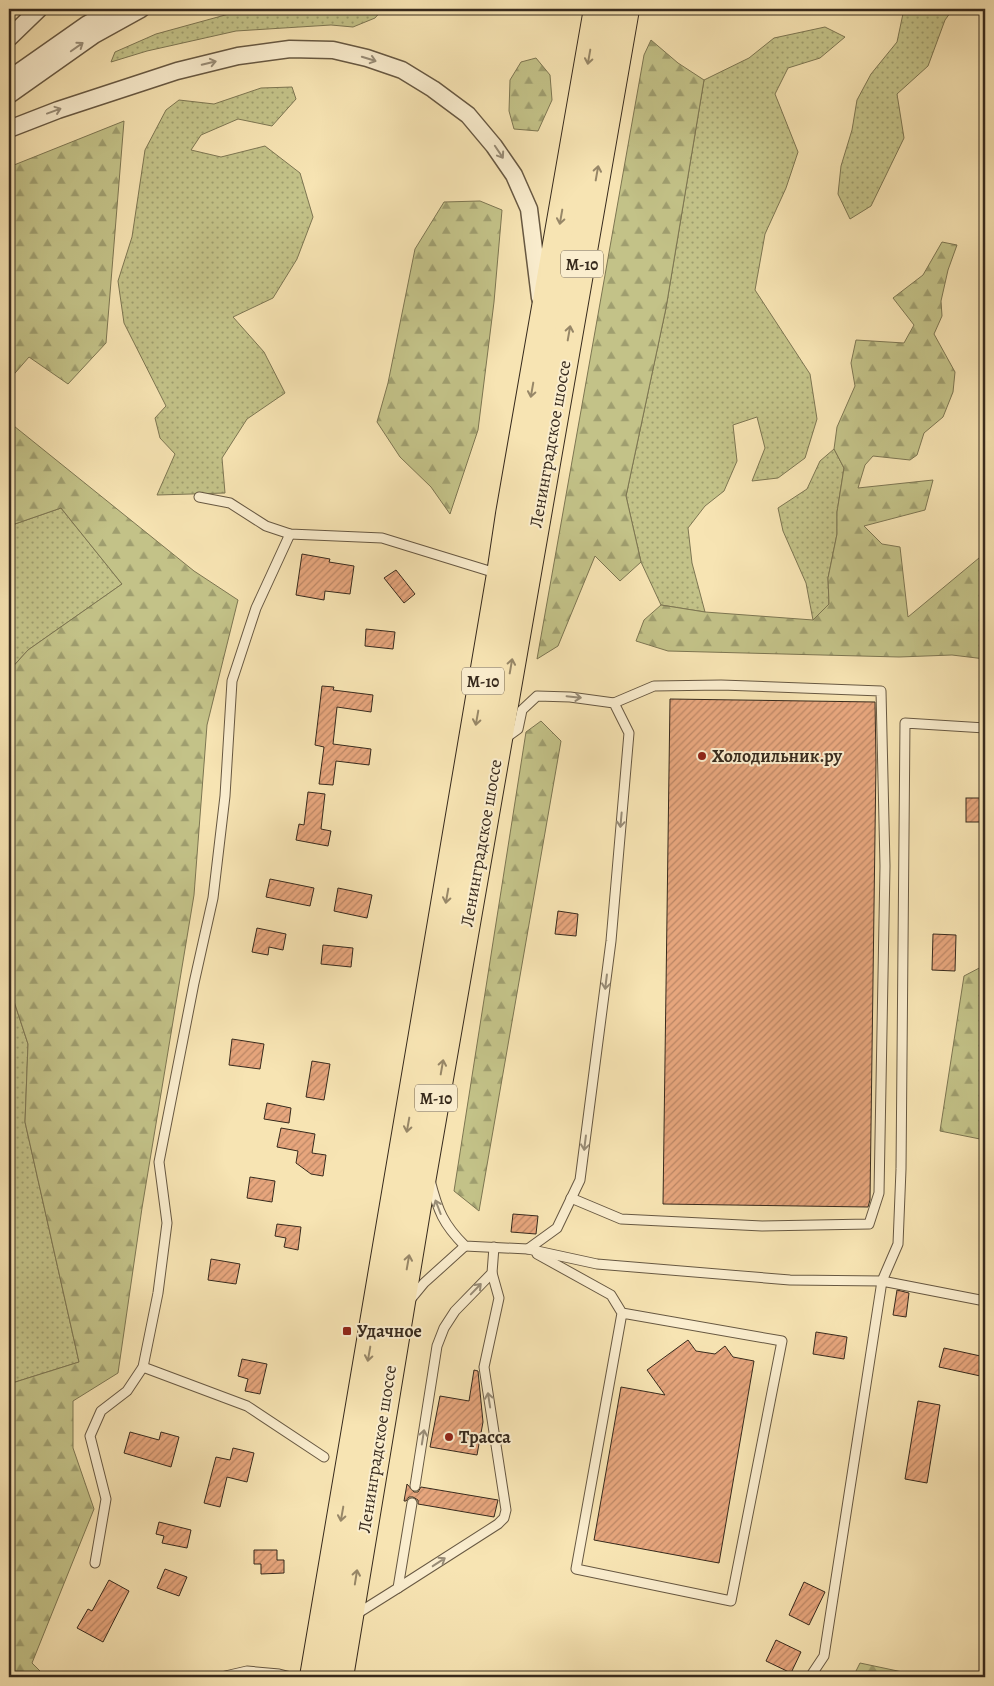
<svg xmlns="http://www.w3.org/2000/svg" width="994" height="1686" font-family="Alegreya,serif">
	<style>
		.grass { fill: url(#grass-dots); stroke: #7d7652 }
		.forest { fill: url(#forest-firs); stroke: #7d7652 }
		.building { fill: url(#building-hatch); stroke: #372a1d }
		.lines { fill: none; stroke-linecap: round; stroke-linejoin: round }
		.lane-casing { stroke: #675842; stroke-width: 11 }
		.street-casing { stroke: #675842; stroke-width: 19 }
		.highway-casing { stroke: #372a1d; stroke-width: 30 }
		.lane { stroke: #faedce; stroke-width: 9 }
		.street { stroke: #faedce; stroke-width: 16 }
		.highway { stroke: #f7e4b3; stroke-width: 28 }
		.oneway { stroke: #988c76 }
		.oneway2 { stroke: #978768 }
		.poi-dot { fill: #8f2418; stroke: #faedce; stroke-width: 2 }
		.labels { text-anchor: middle; stroke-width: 4; stroke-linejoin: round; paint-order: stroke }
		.shield { fill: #faedce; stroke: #726452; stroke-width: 1 }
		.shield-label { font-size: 16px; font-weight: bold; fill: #372a1d }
		.street-label { font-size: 18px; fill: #372a1d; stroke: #faedce }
		.poi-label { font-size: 18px; font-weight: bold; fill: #372a1d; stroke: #faedce; text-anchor: start }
	</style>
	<defs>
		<pattern id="grass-dots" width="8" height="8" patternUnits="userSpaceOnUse" patternTransform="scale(1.25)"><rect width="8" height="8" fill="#c3c288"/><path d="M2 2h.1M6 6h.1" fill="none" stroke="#9f9e6f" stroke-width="1.8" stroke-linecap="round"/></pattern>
		<pattern id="forest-firs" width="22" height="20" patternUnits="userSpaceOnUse" patternTransform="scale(1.25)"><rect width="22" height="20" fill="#c3c288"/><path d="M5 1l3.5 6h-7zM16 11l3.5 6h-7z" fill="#9f9e6f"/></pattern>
		<pattern id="building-hatch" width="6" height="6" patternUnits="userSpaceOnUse" patternTransform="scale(1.25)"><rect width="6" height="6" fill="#e7a67d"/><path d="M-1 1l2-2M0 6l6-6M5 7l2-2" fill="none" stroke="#bc8766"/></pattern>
	</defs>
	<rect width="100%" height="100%" fill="#f7e4b3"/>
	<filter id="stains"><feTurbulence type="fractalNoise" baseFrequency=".004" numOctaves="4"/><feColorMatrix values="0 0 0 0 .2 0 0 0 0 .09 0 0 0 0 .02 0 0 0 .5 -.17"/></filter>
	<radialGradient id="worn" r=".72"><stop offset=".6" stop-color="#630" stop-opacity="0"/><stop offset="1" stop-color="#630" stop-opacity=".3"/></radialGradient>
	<!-- grass -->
	<g class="grass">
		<polygon points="247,9 383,9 375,18 353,27 331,25 236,31 147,51 111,62 115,52 156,34"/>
		<polygon points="904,9 953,9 945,20 928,66 897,94 904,138 871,206 850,219 838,194 841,166 852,130 857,100 871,74 897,42"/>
		<polygon points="825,27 845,37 820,58 788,68 775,94 798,152 786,188 765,234 755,290 810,374 817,419 805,458 778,478 752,481 765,448 757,417 733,425 737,461 724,491 705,506 688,528 692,563 705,612 661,605 641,562 626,496 666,308 704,80 749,58 774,38"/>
		<polygon points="292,87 296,99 272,126 238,119 201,135 191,150 221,157 265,146 300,173 313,217 297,259 273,298 233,317 264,352 285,393 247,419 222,458 225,493 157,495 175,454 160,438 155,418 166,406 124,323 118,281 132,237 145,150 166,110 179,100 214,104 261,88"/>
		<polygon points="834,449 844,468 837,512 837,534 828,578 829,604 813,620 806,583 783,531 778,508 807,489 820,461"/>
		<polygon points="61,508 122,584 28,650 9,671 9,526"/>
		<polygon points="9,986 28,1044 25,1122 79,1362 9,1384"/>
	</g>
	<!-- forest -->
	<g class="forest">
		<polygon points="651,40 678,63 704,80 666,308 626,496 641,562 620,581 595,556 558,646 537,659 644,55"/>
		<polygon points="536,58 550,75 552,100 538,131 514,129 509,111 510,80 521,62"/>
		<polygon points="124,121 106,343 68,384 29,357 9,380 9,167"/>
		<polygon points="480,201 502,210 494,302 478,430 450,514 431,487 400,457 377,422 388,383 415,249 444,202"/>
		<polygon points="942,242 957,245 948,270 941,301 942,316 934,334 955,372 953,392 943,417 924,433 917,455 910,460 873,456 865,465 858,488 933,480 925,510 864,526 882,544 900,547 908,617 985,553 985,659 952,655 899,657 668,651 636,641 644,620 661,605 705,612 813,620 829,604 828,578 837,534 837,512 844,468 834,449 837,427 855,386 851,363 856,340 904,343 914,325 893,298 923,275"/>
		<polygon points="9,422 194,571 238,600 207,725 194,895 142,1208 118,1373 73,1401 73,1448 94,1509 32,1663 46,1677 9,1677 9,1384 79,1362 25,1122 28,1044 9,986 9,671 28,650 122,584 61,508 9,526"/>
		<polygon points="541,721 561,741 479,1211 454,1191 526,732"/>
		<polygon points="985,965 985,1140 940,1131 964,976"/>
		<polygon points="860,1663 926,1677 853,1677"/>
	</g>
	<!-- building -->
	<g class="building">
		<polygon points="302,554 330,559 329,562 354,566 350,594 325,591 324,600 296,595"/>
		<polygon points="396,570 415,594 404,603 384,578"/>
		<polygon points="366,629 395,632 393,649 365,646"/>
		<polygon points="322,686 334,687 333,690 373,695 371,712 337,707 333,744 371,749 369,765 336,761 333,785 319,784 324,747 315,745"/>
		<polygon points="670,699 875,702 876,761 870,1200 868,1207 663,1204"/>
		<polygon points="308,792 325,794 321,829 331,831 328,846 296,840 299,824 304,825"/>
		<rect x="966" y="798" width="19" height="24"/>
		<polygon points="270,879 314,888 310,906 266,897"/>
		<polygon points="338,888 372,895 367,918 334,911"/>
		<polygon points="558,911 578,914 576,936 555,934"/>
		<polygon points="257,928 286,934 283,950 269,947 268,955 252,952"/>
		<polygon points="933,934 956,935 955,971 932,970"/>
		<polygon points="323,945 353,948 351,967 321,964"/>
		<polygon points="232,1039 264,1044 260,1069 229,1065"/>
		<polygon points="312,1061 330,1064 324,1100 306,1097"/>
		<polygon points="267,1103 291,1108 289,1123 264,1119"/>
		<polygon points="281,1128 315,1134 312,1153 326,1155 323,1176 311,1174 296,1163 298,1151 277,1147"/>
		<polygon points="250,1177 275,1181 272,1202 247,1198"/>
		<polygon points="513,1214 538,1216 536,1234 511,1232"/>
		<polygon points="277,1224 301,1227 298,1250 284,1247 286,1238 275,1236"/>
		<polygon points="211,1259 240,1264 236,1284 208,1280"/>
		<polygon points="897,1290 909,1293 906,1317 893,1315"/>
		<polygon points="816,1332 847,1337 844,1359 813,1354"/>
		<polygon points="688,1340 696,1351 715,1354 725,1346 733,1357 754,1361 719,1563 594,1540 621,1387 665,1395 647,1370"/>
		<polygon points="944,1348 985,1357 985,1377 939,1367"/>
		<polygon points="242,1359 267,1364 260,1394 245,1391 248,1379 238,1376"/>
		<polygon points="474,1370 478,1371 483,1422 477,1455 430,1447 440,1396 469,1401"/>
		<polygon points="918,1401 940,1405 927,1483 905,1479"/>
		<polygon points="130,1432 159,1440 161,1432 179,1437 171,1467 124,1453"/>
		<polygon points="233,1448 254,1453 247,1482 227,1477 220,1507 204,1503 216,1457 230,1460"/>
		<polygon points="407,1484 414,1492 418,1492 421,1487 498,1500 494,1517 418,1504 418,1500 413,1497 409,1497 406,1501 404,1501"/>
		<polygon points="159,1522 191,1530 187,1548 162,1543 164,1536 156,1534"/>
		<polygon points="254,1550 277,1550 277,1560 284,1560 284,1573 261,1574 261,1564 254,1564"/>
		<polygon points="165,1569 187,1577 179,1596 157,1588"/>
		<polygon points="109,1580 129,1591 103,1642 77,1628 88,1609 92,1611"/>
		<polygon points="804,1582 825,1592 809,1625 789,1615"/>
		<polygon points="776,1640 801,1652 791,1673 766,1661"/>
	</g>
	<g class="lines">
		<defs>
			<g id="lane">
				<polyline points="199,497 230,503 266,526 290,534 382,538 499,574"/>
				<polyline points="504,739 518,729 522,710 537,696 570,697 614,703 629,733 611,941 580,1180 557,1228 528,1249"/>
				<path d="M430,1180C438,1211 443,1224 465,1246L528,1249L597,1264L790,1280L882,1281L898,1244L901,1169L905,723L985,728"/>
				<polyline points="571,1198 621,1219 762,1226 869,1224 879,1193 885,866 881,691 721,685 654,686 614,703"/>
				<polyline points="537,1254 611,1295 622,1313 576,1569 731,1601 782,1341 622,1313"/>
				<polyline points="410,1300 424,1283 465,1246"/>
				<polyline points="143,1367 247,1406 324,1457"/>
				<polyline points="415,1486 437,1346 444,1328 455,1311 492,1273 494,1247"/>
				<polyline points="95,1563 106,1499 90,1436 101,1411 127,1391 143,1367 158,1293 167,1223 159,1162 194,983 213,898 225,796 232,681 256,608 290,534"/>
				<polyline points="398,1588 498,1524 504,1518 506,1510 484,1367 499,1298 492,1273"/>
				<polyline points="355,1615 398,1588 412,1503"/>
				<polyline points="221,1677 247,1671 279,1674 291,1677"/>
				<polyline points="810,1677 824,1656 882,1281 985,1301"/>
			</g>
			<g id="street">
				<polyline points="9,38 39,9"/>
				<polyline points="9,79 86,25 114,9"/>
				<polyline points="9,95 94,35 141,9"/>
				<polyline points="9,129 58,110 177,71 238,56 290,49 333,50 367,58 402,70 433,89 468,115 494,146 514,175 529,209 540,298"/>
			</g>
			<g id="highway">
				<polyline points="314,1677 501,574 510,514 598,9"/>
				<polyline points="339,1677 417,1205 625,9"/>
			</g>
		</defs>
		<!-- lane casing -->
		<use href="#lane" class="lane-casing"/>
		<!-- street casing -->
		<use href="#street" class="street-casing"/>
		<!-- highway casing -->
		<use href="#highway" class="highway-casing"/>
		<!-- lane -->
		<use href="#lane" class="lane"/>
		<!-- street -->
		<use href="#street" class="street"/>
		<!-- highway -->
		<use href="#highway" class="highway"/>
	</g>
	<!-- one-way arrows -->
	<defs><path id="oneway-shaft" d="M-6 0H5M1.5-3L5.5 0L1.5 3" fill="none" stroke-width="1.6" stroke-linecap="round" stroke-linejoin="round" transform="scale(1.25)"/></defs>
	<g class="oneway">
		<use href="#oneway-shaft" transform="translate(77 47) rotate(-35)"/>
		<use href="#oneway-shaft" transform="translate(369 59) rotate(17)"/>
		<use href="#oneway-shaft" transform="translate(209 63) rotate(-14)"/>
		<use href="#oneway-shaft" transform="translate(54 111) rotate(-20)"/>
		<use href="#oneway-shaft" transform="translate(499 152) rotate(56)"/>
		<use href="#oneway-shaft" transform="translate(574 697) rotate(6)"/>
		<use href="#oneway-shaft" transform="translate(621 820) rotate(95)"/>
		<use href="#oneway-shaft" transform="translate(606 982) rotate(97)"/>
		<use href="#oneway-shaft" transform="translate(585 1143) rotate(97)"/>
		<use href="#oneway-shaft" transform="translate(438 1207) rotate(-111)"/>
		<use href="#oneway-shaft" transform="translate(476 1289) rotate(-46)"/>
		<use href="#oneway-shaft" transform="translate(489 1400) rotate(-99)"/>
		<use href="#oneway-shaft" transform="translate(423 1437) rotate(-81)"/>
		<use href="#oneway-shaft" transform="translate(439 1562) rotate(-33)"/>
	</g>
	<g class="oneway2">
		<use href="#oneway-shaft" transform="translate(589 57) rotate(100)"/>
		<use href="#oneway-shaft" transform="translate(597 173) rotate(-80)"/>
		<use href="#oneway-shaft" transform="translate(561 217) rotate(100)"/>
		<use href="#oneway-shaft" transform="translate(569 333) rotate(-80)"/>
		<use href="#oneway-shaft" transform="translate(532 390) rotate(100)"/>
		<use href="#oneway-shaft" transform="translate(511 666) rotate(-80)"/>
		<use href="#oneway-shaft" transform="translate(477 718) rotate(100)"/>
		<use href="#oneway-shaft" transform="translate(447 896) rotate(100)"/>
		<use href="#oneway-shaft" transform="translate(442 1067) rotate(-80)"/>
		<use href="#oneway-shaft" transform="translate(408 1125) rotate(100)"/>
		<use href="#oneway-shaft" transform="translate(408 1262) rotate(-80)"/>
		<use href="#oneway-shaft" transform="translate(369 1354) rotate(100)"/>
		<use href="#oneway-shaft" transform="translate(342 1514) rotate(100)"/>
		<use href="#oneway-shaft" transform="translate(356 1577) rotate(-81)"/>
	</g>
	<!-- markers -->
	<g class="poi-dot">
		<circle cx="702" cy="756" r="5"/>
		<rect x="342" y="1326" width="10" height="10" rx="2.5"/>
		<circle cx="449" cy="1437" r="5"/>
	</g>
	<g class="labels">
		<!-- shield labels -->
		<g class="shield">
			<rect x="561" y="250.5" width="42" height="27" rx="4"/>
			<rect x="462" y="667.5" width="42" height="27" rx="4"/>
			<rect x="415" y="1084.5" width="42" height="27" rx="4"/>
		</g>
		<g class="shield-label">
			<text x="582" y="270">М-10</text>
			<text x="483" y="687">М-10</text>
			<text x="436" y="1104">М-10</text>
		</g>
		<!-- street labels -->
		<g class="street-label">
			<text transform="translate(550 444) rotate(-80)" y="6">Ленинградское шоссе</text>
			<text transform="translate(481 843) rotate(-80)" y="6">Ленинградское шоссе</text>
			<text transform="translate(377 1449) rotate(-81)" y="6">Ленинградское шоссе</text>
		</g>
		<!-- poi labels -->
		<g class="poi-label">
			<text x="712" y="762">Холодильник.ру</text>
			<text x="357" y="1337">Удачное</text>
			<text x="459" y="1443">Трасса</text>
		</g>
	</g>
	<!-- margin -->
	<rect width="994" height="1686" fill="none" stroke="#f7e4b3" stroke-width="30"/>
	<rect x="10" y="10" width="974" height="1666" fill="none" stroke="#372a1d" stroke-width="2.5"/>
	<rect x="15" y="15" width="964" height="1656" fill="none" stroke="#372a1d"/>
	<rect width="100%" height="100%" filter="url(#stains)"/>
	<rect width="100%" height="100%" fill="url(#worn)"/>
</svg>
